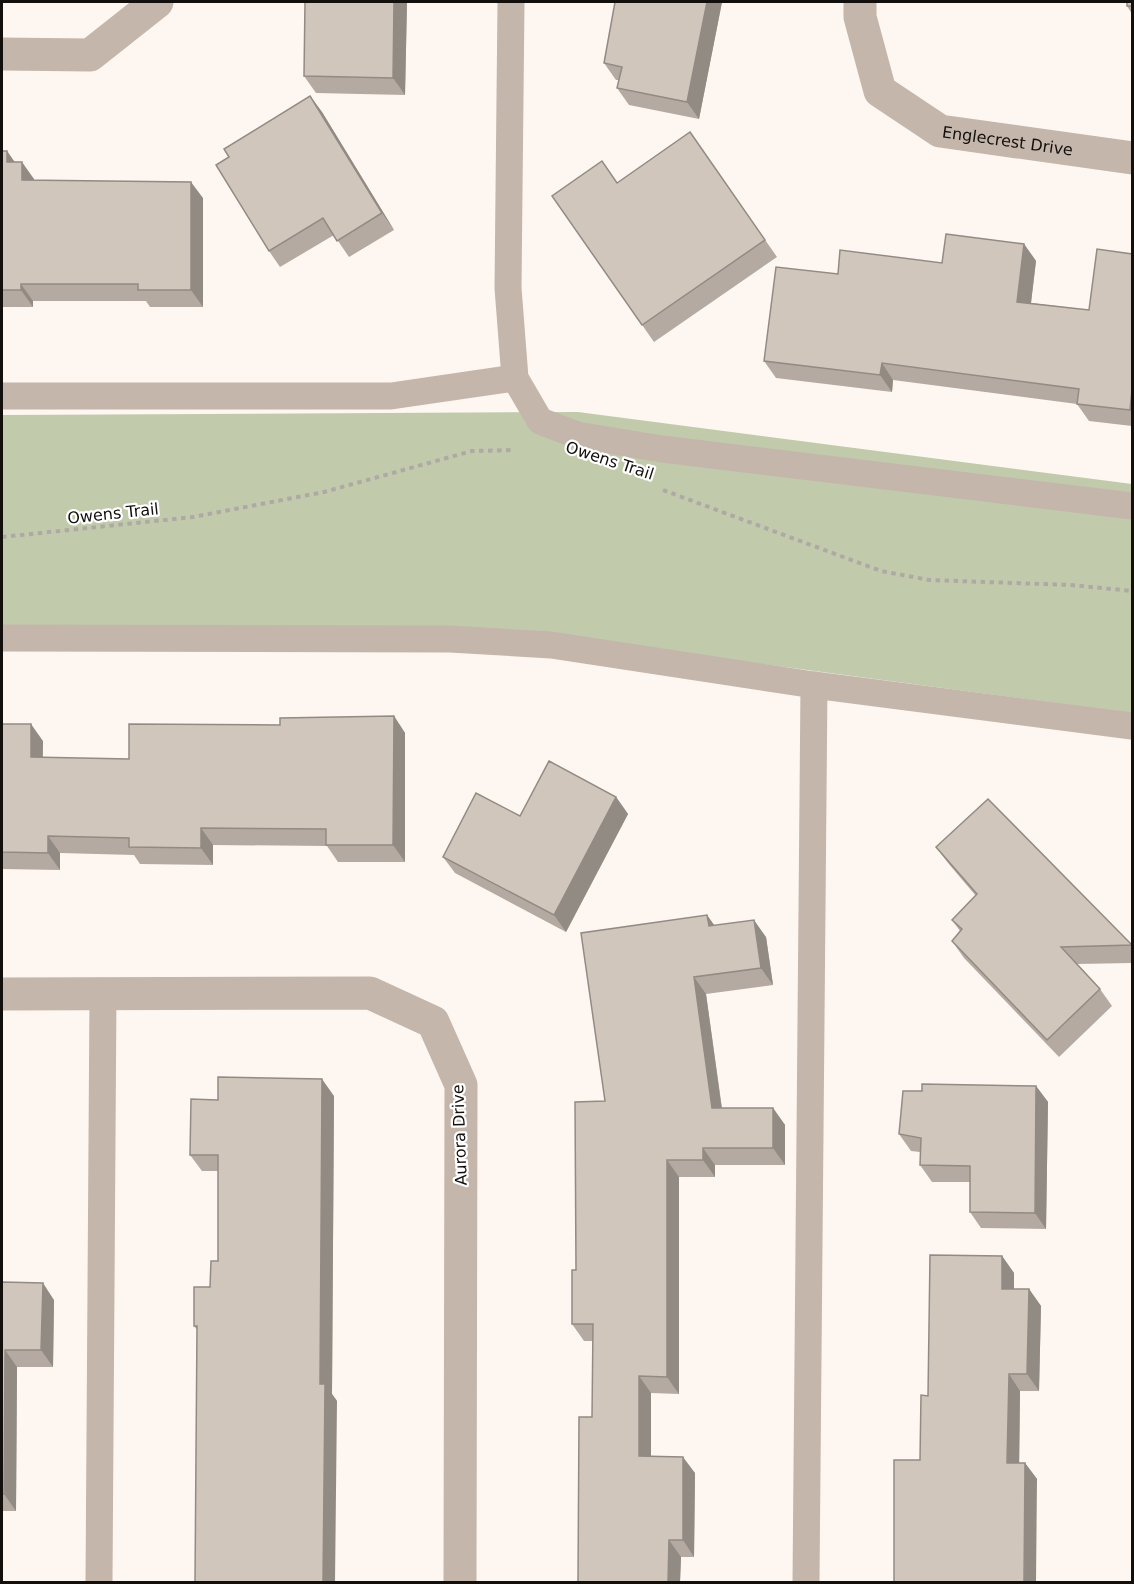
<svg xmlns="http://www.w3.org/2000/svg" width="1134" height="1584" font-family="'DejaVu Sans',sans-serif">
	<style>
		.green { fill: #c1cbac }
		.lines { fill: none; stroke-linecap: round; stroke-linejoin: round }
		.path { stroke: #afa9a4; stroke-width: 4; stroke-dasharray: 4.5 4.5; stroke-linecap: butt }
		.service { stroke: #c4b6ab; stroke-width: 27 }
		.minor { stroke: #c4b6ab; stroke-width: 33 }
		.wall { fill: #b4aaa2 }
		.shaded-wall { fill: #928b84 }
		.building { fill: #d1c6bc; stroke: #928b84; stroke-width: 1.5 }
		.labels { text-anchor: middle; stroke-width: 4.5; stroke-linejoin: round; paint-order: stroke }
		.street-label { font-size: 16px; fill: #130f0c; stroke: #fff }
	</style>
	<rect width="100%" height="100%" fill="#fef7f1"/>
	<!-- green -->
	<polygon class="green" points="578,412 1132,484 1132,713 527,633 2,631 2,415"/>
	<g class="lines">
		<!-- path -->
		<g class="path">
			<polyline points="663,490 881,571 929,580 1071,585 1132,591"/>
			<polyline points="2,537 193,517 324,492 472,451 515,450"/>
		</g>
		<!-- service -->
		<g class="service">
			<polyline points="511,2 508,288 515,378 540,421 577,435 662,449 1132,506"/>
			<polyline points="2,396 391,396 515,378"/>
			<polyline points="2,638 450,639 551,645 814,685 1132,726"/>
			<polyline points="99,1582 103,994"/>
			<polyline points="806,1582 814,685"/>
		</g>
		<!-- minor -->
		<g class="minor">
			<path id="s1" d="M860,2V17L880,91L940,131L1132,158"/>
			<polyline points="2,54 90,55 157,2"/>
			<polyline points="2,994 370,993 433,1022 461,1085 460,1582"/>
		</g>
	</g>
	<!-- wall -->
	<g class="wall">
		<polygon points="407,2 405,95 316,93 304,76"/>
		<polygon points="615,2 722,2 699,119 629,105 617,88 619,80 616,80 604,63"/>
		<polygon points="1132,2 1132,14 1127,6"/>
		<polygon points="310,96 322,112 394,230 349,257 334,235 280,267 269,251 229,157"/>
		<polygon points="690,132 777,257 654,342 552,196 618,183"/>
		<polygon points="2,151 7,151 14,162 34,179 34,181 203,198 203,307 150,307 146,301 33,301 33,307 2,307"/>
		<polygon points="1024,244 1036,261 1031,303 1089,310 1132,254 1132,426 1089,421 1077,404 893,380 892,392 776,378 764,361 838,274 942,263"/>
		<polygon points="394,716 405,733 405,862 338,862 327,846 213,845 213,865 140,864 134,855 60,853 60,870 2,869 2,724 43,741 43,758 129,759 280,725"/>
		<polygon points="616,797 628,814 566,932 455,873 443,857 520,816"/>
		<polygon points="988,799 1132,946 1132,963 1077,964 1100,989 1112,1006 1059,1057 964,958 952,941 960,931 952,920 976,896 948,863 936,847"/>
		<polygon points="707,915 714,925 766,937 773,985 706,994 722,1108 773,1108 785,1125 785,1165 715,1165 715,1177 679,1177 679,1394 651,1393 651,1456 695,1473 694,1557 681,1557 680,1582 578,1582 592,1417 593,1341 584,1341 572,1324 605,1101"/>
		<polygon points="1036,1086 1048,1102 1046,1229 981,1228 970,1212 970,1182 932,1182 920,1165 920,1152 911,1151 899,1134 922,1091"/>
		<polygon points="334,1096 332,1394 337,1401 197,1330 194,1326 210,1287 218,1261 218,1171 202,1171 190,1155 218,1100"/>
		<polygon points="1002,1256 1014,1273 1014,1289 1029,1289 1041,1306 1039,1391 1020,1391 1019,1463 1025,1463 1037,1479 920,1460 928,1396"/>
		<polygon points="2,1282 54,1300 53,1367 17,1367 16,1511 2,1511"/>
	</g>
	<!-- shaded-wall -->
	<g class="shaded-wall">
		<polygon points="394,2 407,2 405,95 393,78"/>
		<polygon points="707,2 722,2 699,119 687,102"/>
		<polygon points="310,96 322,112 394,230 382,213"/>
		<polygon points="7,151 19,168 7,162"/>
		<polygon points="22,162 34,179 34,197 22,180"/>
		<polygon points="191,182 203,198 203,307 191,290"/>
		<polygon points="1024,244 1036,261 1029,319 1017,302"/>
		<polygon points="21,284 33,301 33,307 21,290"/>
		<polygon points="882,363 893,380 892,392 880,375"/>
		<polygon points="1132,390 1132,414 1130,410"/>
		<polygon points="394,716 405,733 405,862 393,845"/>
		<polygon points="31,724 43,741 42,774 31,757"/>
		<polygon points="616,797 628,814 566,932 554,915"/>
		<polygon points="201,828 213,845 213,865 201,848"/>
		<polygon points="48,836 60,853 60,870 48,853"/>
		<polygon points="707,915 719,932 709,926"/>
		<polygon points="754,920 766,937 773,985 761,968"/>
		<polygon points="694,977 706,994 724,1125 712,1108"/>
		<polygon points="322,1079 334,1096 332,1394 337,1401 335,1582 323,1582 320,1384"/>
		<polygon points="1036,1086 1048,1102 1046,1229 1035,1213"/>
		<polygon points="773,1108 785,1125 785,1165 773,1148"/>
		<polygon points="703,1148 715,1165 715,1177 703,1160"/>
		<polygon points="667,1160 679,1177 679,1394 667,1377"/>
		<polygon points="1002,1256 1014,1273 1014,1306 1002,1289"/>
		<polygon points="43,1283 54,1300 53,1367 41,1350"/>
		<polygon points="1029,1289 1041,1306 1039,1391 1027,1374"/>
		<polygon points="5,1350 17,1367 16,1511 4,1494"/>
		<polygon points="1009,1374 1020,1391 1019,1479 1007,1463"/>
		<polygon points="639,1376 651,1393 651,1473 639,1456"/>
		<polygon points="683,1457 695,1473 694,1557 683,1540"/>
		<polygon points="1025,1463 1037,1479 1036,1582 1024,1582"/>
		<polygon points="669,1540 681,1557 680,1582 668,1582"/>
	</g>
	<!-- building -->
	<g class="building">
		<polygon points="305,2 394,2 393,78 304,76"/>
		<polygon points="615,2 707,2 687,102 617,88 622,67 604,63"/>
		<rect x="1127" y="2" width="5" height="4"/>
		<polygon points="310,96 382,213 337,241 323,218 269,251 216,165 229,157 224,149"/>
		<polygon points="690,132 765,240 642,325 552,196 602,161 617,183"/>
		<polygon points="2,151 7,151 7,162 22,162 22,180 191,182 191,290 138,290 138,284 21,284 21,290 2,290"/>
		<polygon points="946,234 1024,244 1017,302 1089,310 1097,249 1132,254 1132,390 1130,410 1077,404 1079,389 882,363 880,375 764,361 776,267 838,274 840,250 942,263"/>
		<polygon points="394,716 393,845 326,845 326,829 201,828 201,848 129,847 129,838 48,836 48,853 2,852 2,724 31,724 31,757 129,759 129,724 280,725 280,718"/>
		<polygon points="549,761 616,797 554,915 443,857 476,793 520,816"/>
		<polygon points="988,799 1132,945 1061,947 1100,989 1047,1040 952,941 962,929 952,920 977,894 936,847"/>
		<polygon points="707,915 709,926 754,920 761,968 694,977 712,1108 773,1108 773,1148 703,1148 703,1160 667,1160 667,1377 639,1376 639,1456 683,1457 683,1540 669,1540 668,1582 578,1582 579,1417 592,1417 593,1324 572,1324 572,1270 576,1270 575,1102 605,1101 581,933"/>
		<polygon points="218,1077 322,1079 320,1384 325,1384 323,1582 195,1582 197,1326 194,1326 194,1287 210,1287 211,1261 218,1261 218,1155 190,1155 191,1099 218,1100"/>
		<polygon points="922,1084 1036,1086 1035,1213 970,1212 970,1166 920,1165 921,1138 899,1134 903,1091 922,1091"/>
		<polygon points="930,1255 1002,1256 1002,1289 1029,1289 1027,1374 1009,1374 1007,1463 1025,1463 1024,1582 894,1582 894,1460 920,1460 921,1395 928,1396"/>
		<polygon points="2,1282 43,1283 41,1350 5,1350 4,1494 2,1494"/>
	</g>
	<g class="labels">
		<!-- street labels -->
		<g class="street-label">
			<text dy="6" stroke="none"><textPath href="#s1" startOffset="232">Englecrest Drive</textPath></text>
			<text transform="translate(610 460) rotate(18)" y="6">Owens Trail</text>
			<text transform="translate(113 513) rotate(-6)" y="6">Owens Trail</text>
			<text transform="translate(459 1135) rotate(-92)" y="6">Aurora Drive</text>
		</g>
	</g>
	<!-- border -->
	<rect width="1134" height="1584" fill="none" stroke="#130f0c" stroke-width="6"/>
</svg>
